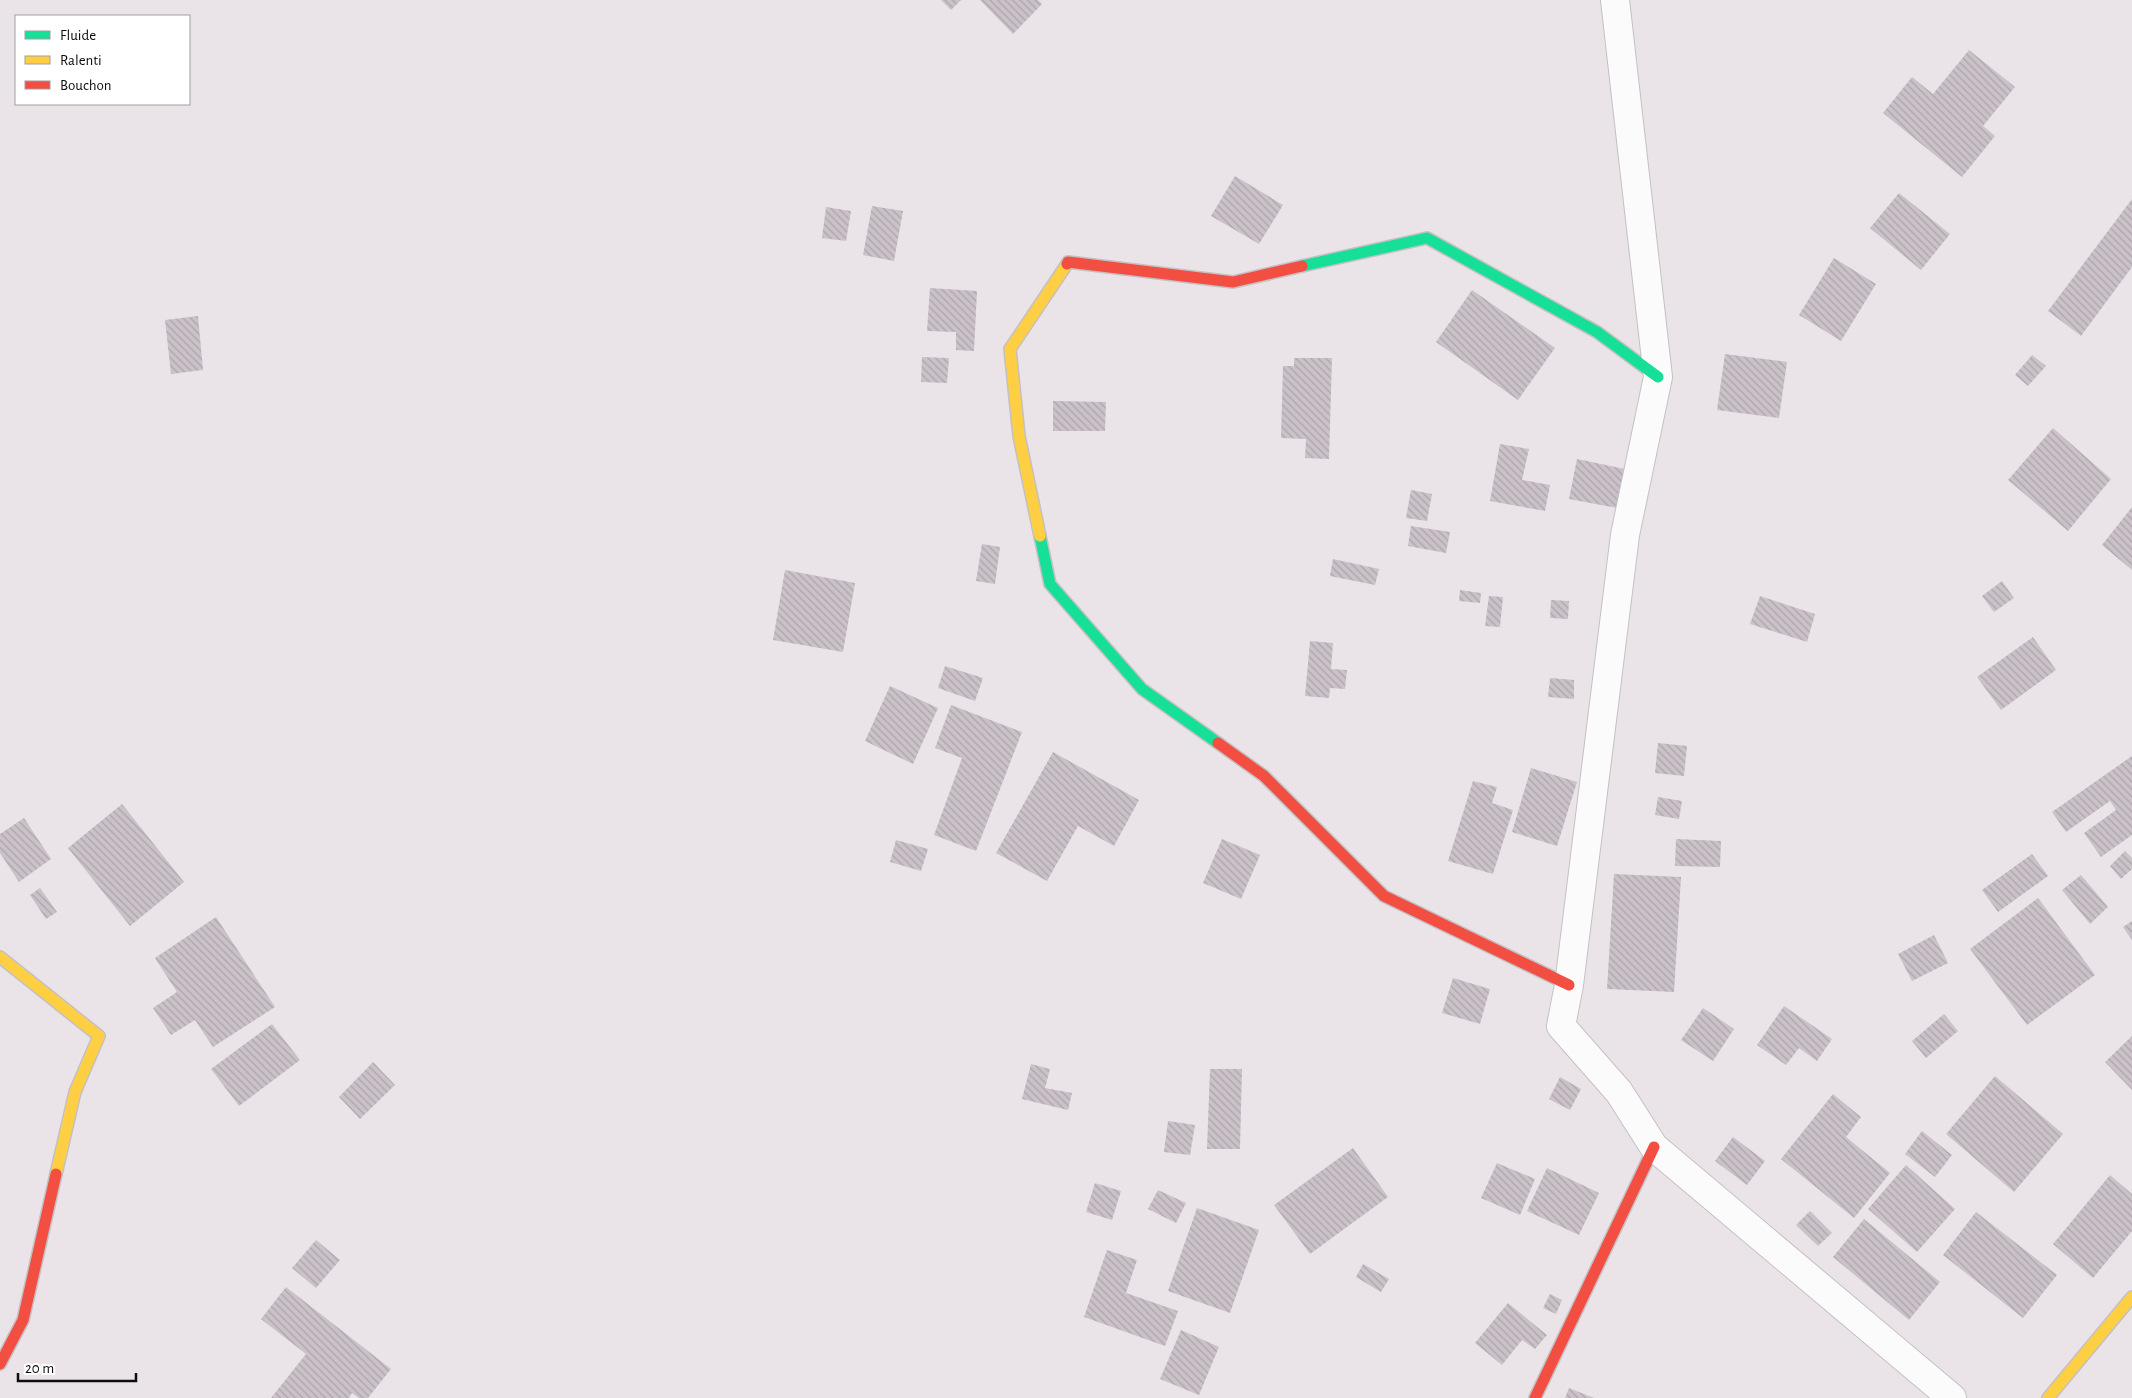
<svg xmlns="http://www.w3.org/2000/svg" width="2132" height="1398" font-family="'Alegreya Sans',sans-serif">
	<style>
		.building { fill: url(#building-back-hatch) }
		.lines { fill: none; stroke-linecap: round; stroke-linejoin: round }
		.street-casing { stroke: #c4c0c3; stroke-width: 30 }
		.fast-casing { stroke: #c4c0c3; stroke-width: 14 }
		.slow-casing { stroke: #c4c0c3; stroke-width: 14 }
		.jam-casing { stroke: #c4c0c3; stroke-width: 14 }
		.street { stroke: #fcfbfc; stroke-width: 28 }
		.fast { stroke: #16e098; stroke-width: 11 }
		.slow { stroke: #ffcf43; stroke-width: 11 }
		.jam { stroke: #f24e42; stroke-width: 11 }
	</style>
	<defs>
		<pattern id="building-back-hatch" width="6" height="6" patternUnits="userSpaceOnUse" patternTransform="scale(1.25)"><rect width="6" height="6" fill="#cbc1c9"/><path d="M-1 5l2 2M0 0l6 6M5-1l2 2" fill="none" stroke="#ada5ab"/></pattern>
	</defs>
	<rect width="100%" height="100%" fill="#eae4e9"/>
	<!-- building -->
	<g class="building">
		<polygon points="941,0 961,0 951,10"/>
		<polygon points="980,0 1038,0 1042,4 1013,34"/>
		<polygon points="1969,50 2015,87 1983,126 1995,136 1962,177 1883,113 1912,77 1933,94"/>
		<polygon points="1235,176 1283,205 1259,244 1211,216"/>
		<polygon points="1899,193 1950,234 1921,270 1870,228"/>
		<polygon points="2132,199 2132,267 2081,336 2048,311"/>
		<polygon points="872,206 903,211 894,261 863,255"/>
		<polygon points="826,207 851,211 846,241 822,238"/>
		<polygon points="1834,258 1876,284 1841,341 1799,315"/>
		<polygon points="930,288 977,291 974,351 956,350 956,332 927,331"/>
		<polygon points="1472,290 1555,348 1518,400 1436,342"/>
		<polygon points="198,316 203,370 171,374 165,320"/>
		<polygon points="1725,354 1787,362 1779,418 1717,410"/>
		<polygon points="2032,355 2046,366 2028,386 2015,375"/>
		<polygon points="922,357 949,358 947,383 921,382"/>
		<polygon points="1294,358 1332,358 1329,459 1305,458 1306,439 1281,438 1283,366 1294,366"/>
		<polygon points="1053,401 1106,402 1105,431 1053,431"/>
		<polygon points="2053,428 2111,479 2068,531 2008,480"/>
		<polygon points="1500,444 1529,449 1522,480 1550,485 1545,511 1490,501"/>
		<polygon points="1577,459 1625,469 1617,508 1569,499"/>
		<polygon points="1411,490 1432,494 1427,521 1406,518"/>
		<polygon points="2132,507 2132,570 2102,545"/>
		<polygon points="1411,526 1450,532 1446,553 1408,546"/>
		<polygon points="982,544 1000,547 995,584 976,581"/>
		<polygon points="1333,559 1379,569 1375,585 1330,576"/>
		<polygon points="785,570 855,583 843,652 773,640"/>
		<polygon points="2002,581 2014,598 1994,612 1982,596"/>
		<polygon points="1460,590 1481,593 1480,603 1459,601"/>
		<polygon points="1489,596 1503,597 1500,627 1485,626"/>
		<polygon points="1760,596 1815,614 1807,642 1750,624"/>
		<polygon points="1551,600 1569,601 1568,619 1550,618"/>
		<polygon points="2033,637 2056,670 2001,710 1977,677"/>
		<polygon points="1310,641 1333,643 1331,669 1347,670 1345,689 1330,688 1329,698 1305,696"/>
		<polygon points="945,666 983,678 975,701 938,688"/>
		<polygon points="1550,678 1574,680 1574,699 1548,697"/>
		<polygon points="890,686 938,708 913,764 865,741"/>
		<polygon points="951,705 1022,732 976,851 934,835 962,758 935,748"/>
		<polygon points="1658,743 1687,746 1684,776 1655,773"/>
		<polygon points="1053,752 1139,800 1114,846 1078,826 1047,881 996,853"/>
		<polygon points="2132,756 2132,835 2101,857 2084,833 2116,810 2110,801 2066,832 2052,812"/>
		<polygon points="1531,768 1577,782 1557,846 1512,832"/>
		<polygon points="1473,781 1497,787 1492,803 1513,810 1493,874 1448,861"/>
		<polygon points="1658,797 1682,801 1679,819 1655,815"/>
		<polygon points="122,804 184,882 130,926 68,848"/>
		<polygon points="24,818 51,859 19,882 0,853 0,834"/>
		<polygon points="1222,839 1260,855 1241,899 1203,883"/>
		<polygon points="1676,839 1721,841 1720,867 1675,866"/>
		<polygon points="896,840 928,849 921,871 890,862"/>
		<polygon points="2125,851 2132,858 2132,869 2121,879 2110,866"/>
		<polygon points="2032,854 2048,876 1998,912 1982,890"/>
		<polygon points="1614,874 1681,877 1674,992 1607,989"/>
		<polygon points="2081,875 2108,907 2090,924 2062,890"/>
		<polygon points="40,888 57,912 46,919 30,895"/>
		<polygon points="2038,898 2095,975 2027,1025 1970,949"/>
		<polygon points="216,917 275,1007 213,1047 195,1020 171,1035 153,1008 177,992 155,958"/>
		<polygon points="2132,921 2132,940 2123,927"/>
		<polygon points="1934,935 1948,963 1912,981 1898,954"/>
		<polygon points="1453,978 1490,989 1480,1024 1442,1013"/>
		<polygon points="1784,1006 1832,1039 1817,1061 1799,1048 1786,1065 1757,1045"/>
		<polygon points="1703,1008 1734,1029 1713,1061 1681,1040"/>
		<polygon points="1944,1014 1958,1031 1926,1058 1912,1041"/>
		<polygon points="272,1024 300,1060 239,1106 211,1069"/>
		<polygon points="2132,1036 2132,1090 2105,1062"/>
		<polygon points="373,1062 395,1085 360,1119 339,1097"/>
		<polygon points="1031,1064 1050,1069 1045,1088 1072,1093 1068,1110 1022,1099"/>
		<polygon points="1210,1069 1242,1069 1240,1149 1207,1149"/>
		<polygon points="1995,1076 2063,1134 2014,1192 1946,1134"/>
		<polygon points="1560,1077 1581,1089 1570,1110 1549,1099"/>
		<polygon points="1833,1094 1861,1117 1846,1137 1890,1173 1854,1218 1781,1159"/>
		<polygon points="1168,1121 1195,1125 1190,1155 1164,1152"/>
		<polygon points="1922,1131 1952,1155 1935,1177 1905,1154"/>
		<polygon points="1733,1137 1765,1161 1747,1185 1715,1161"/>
		<polygon points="1353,1148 1388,1197 1310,1254 1274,1205"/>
		<polygon points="1497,1163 1535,1179 1520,1215 1481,1198"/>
		<polygon points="1906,1165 1955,1209 1917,1252 1868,1209"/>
		<polygon points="1547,1168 1599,1193 1579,1235 1527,1211"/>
		<polygon points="2110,1175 2132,1194 2132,1231 2093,1278 2053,1244"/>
		<polygon points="1095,1183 1121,1191 1112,1220 1086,1212"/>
		<polygon points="1158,1190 1186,1203 1176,1223 1148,1209"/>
		<polygon points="1197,1208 1259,1230 1230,1313 1168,1291"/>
		<polygon points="1810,1211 1832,1233 1818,1246 1796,1225"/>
		<polygon points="1976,1212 2057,1275 2023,1318 1943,1255"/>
		<polygon points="1864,1219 1940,1282 1909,1320 1833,1257"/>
		<polygon points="316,1240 340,1260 316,1288 292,1268"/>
		<polygon points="1107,1250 1137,1260 1126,1293 1178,1311 1165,1346 1084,1317"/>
		<polygon points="1363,1264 1389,1279 1381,1292 1356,1277"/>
		<polygon points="286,1287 391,1369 368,1398 359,1398 352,1393 349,1398 271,1398 306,1354 261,1319"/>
		<polygon points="1550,1294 1562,1300 1556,1314 1543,1308"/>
		<polygon points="1508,1303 1547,1335 1535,1349 1522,1340 1502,1365 1475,1343"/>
		<polygon points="1181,1330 1219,1347 1199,1395 1160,1379"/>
		<polygon points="1569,1388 1594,1398 1565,1398"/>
	</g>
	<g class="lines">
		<defs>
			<polyline id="street" points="1615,0 1658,377 1625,535 1569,985 1561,1026 1619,1092 1654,1147 1952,1398"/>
			<g id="fast">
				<polyline points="1302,266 1427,238 1597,332 1658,377"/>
				<polyline points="1040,536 1050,584 1142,689 1218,743"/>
			</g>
			<g id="slow">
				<polyline points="1040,536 1019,436 1010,349 1067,264"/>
				<polyline points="0,957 99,1036 75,1092 56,1174"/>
				<polyline points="2048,1398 2132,1297"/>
			</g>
			<g id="jam">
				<polyline points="1067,264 1068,262 1233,282 1302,266"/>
				<polyline points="1218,743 1264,776 1384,896 1569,985"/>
				<polyline points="0,1364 23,1320 56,1174"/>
				<polyline points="1535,1398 1654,1147"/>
			</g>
		</defs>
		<!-- street casing -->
		<use href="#street" class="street-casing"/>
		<!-- fast casing -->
		<use href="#fast" class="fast-casing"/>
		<!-- slow casing -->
		<use href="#slow" class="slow-casing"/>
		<!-- jam casing -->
		<use href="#jam" class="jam-casing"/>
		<!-- street -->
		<use href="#street" class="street"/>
		<!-- fast -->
		<use href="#fast" class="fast"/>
		<!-- slow -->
		<use href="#slow" class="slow"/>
		<!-- jam -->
		<use href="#jam" class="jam"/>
	</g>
	<!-- legend -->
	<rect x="15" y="15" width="175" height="90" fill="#ffffff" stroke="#9f9e9f"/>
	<rect x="25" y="31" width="25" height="8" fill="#16e098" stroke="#9f9e9f"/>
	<text x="60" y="40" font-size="15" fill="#0f0c0f">Fluide</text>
	<rect x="25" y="56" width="25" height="8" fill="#ffcf43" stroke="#9f9e9f"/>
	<text x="60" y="65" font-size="15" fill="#0f0c0f">Ralenti</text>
	<rect x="25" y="81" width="25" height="8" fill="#f24e42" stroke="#9f9e9f"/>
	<text x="60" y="90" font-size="15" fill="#0f0c0f">Bouchon</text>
	<!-- scale -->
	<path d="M18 1373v8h118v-8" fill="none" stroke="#0f0c0f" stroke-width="2.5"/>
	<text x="25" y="1373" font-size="15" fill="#0f0c0f" stroke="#ffffff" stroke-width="4" paint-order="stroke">20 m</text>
</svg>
